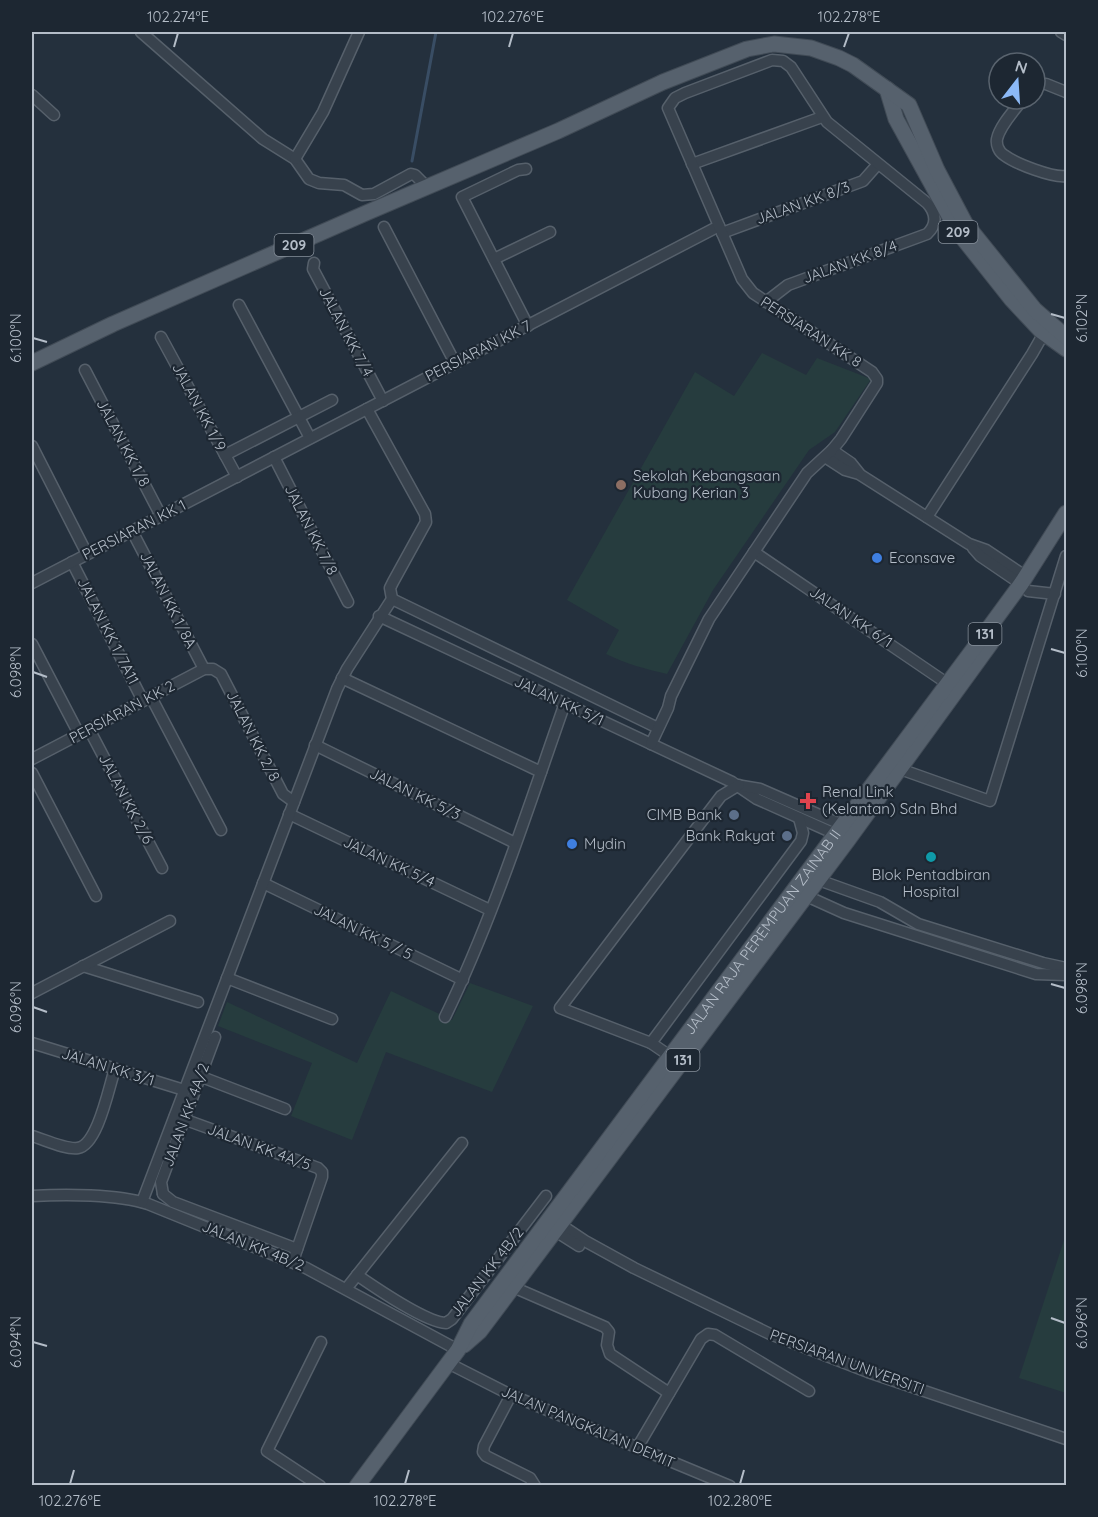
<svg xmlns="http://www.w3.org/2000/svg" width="1098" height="1517" font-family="Quicksand,sans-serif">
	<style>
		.green { fill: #263c3e }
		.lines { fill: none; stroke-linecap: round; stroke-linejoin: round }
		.stream { stroke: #394d64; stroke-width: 3 }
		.street-casing { stroke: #56606b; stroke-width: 13 }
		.primary-casing { stroke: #414b56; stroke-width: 17 }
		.street { stroke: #38424d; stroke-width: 10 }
		.primary { stroke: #56616d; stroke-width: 15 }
		.ticks { fill: none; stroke: #b4bdc8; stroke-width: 2 }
		.education-dot { fill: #8d6e63; stroke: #1d2732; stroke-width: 2 }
		.shop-dot { fill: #3f7fe0; stroke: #1d2732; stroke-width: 2 }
		.health-dot { fill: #e0444e; stroke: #1d2732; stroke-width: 2 }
		.service-dot { fill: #5c6f8a; stroke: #1d2732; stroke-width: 2 }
		.culture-dot { fill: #0f9aa8; stroke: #1d2732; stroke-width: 2 }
		.labels { text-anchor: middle; stroke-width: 4.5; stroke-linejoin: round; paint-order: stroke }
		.shield { fill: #1d2732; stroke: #87909b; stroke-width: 1.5 }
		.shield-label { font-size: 14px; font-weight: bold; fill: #b4bdc8 }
		.street-label { font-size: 15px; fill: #b4bdc8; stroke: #1d2732 }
		.poi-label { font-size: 15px; fill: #b4bdc8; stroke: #1d2732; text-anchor: start }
		.neatline { fill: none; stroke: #b4bdc8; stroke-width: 2 }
		.ticks-label { font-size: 15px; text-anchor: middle; fill: #b4bdc8 }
	</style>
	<rect width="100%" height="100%" fill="#24303d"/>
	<!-- green -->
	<g class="green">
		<path d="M762,353L806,375L817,358L871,379L835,432L809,450L713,590L667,674C645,669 627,664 606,654L619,630L567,600L695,372L734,396Z"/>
		<polygon points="470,983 533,1006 492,1092 386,1052 352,1140 291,1116 312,1063 218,1026 227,1002 357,1063 391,991 452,1020"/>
		<polygon points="1066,1234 1066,1393 1019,1378"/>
	</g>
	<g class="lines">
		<!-- stream -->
		<polyline class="stream" points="412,161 436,32"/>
		<defs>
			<g id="street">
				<polyline points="141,32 263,139 295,159 309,179 319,183 344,185 362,195 374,194 411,174 415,175 427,187"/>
				<polyline points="1061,32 1066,35"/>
				<polyline points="1035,84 1046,84 1066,92"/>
				<polyline points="32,95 54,115"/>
				<path d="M1023,99C1015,110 1000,125 997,139C996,145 999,152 1004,155C1016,164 1053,178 1066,176"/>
				<polyline points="295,159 323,112 359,32"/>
				<polyline points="692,164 822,117"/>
				<polyline points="526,169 518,170 462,197 528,326"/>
				<polyline points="384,227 455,363"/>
				<polyline points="722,233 863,181 878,164"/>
				<polyline points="494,259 550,232"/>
				<polyline points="314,263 313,269 383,401"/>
				<polyline points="239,305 310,438"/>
				<polyline points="161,337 237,477"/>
				<polyline points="85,370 161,516"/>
				<polyline points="32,446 87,554"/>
				<polyline points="832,450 851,463 859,473"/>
				<polyline points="225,455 332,400"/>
				<polyline points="274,457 348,602"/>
				<polyline points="825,457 845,470 859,474 969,544 986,550 1025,576"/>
				<polyline points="927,517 1032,354 1044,333"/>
				<polyline points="132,531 204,669"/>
				<polyline points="973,548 980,556 1021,584"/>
				<polyline points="754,552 948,684"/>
				<polyline points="72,562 143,701"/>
				<polyline points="32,583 719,226"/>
				<polyline points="1028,591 1055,594"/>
				<polyline points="392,599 658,728"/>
				<polyline points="379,616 732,782 757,799 842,837"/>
				<polyline points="32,644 79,734"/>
				<polyline points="342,678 541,772"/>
				<polyline points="151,697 221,830"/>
				<polyline points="89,729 162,868"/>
				<path d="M651,744L668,708L671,696L709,619L807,473L832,450L841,439L877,383V379L872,372L753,293L742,279L668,108L675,98L685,93L772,60L783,61L791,67L827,122L927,203C936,213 938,224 927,234L788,285L766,302"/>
				<polyline points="315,745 515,843"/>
				<polyline points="32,759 204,669 213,669 221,674 283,794 294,802"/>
				<polyline points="900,769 990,801 1066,556"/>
				<polyline points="32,773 96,896"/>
				<polyline points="742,786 760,789 847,827"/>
				<polyline points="289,814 490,910"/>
				<polyline points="813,878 880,902 918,924 1043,963 1066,968"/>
				<polyline points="263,883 463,980"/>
				<polyline points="802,894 844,913 1036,974 1066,975"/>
				<polyline points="83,966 198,1002"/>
				<polyline points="227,978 332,1019"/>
				<polyline points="32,993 170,921"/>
				<path d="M445,1017C494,916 528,808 565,703"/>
				<polyline points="32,1043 184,1090"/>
				<polyline points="651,1043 801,841 803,833 799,818"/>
				<polyline points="670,1056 651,1043 560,1008 721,796 739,785"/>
				<polyline points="194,1074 285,1109"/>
				<polyline points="175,1116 318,1168 322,1172 322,1177 293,1261"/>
				<path d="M32,1136C43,1139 66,1150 78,1148C98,1145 109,1086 115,1069"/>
				<polyline points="163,1194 161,1182 215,1037"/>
				<polyline points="163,1194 173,1202 297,1249"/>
				<path d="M32,1196C65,1194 117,1194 148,1204L306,1268L458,1350"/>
				<polyline points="142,1202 337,689 347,669 392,599 390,588 393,582 426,522 425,514 367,409"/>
				<polyline points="555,1221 585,1241 634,1268 770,1334 868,1372 1066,1439"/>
				<polyline points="549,1227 579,1246"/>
				<path d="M357,1275C376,1288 425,1322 446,1323L452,1319L546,1196"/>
				<polyline points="513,1287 605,1327 609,1332 607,1345 610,1354 669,1393"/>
				<polyline points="346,1289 462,1143"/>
				<polyline points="448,1363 511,1395 730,1486"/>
				<polyline points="511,1395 484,1446 483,1452 486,1456 530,1478 535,1486"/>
				<polyline points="637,1448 701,1339 708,1334 715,1335 809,1391"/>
				<polyline points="320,1486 267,1451 321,1342"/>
			</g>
			<g id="primary">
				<polyline points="887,89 896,119 958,232 1012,300 1041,331 1066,349"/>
				<polyline points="32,363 113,324 366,213 558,131 663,82 747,49 774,44 811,48 839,58 853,65 909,105 937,170 965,223 1035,310 1066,337"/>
				<polyline points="464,1345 480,1331 848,840 991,643"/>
				<path id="s1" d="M357,1486L458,1350L471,1324L972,651L1021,584L1066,513"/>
			</g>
		</defs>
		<!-- street casing -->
		<use href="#street" class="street-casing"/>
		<!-- primary casing -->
		<use href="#primary" class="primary-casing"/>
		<!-- street -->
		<use href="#street" class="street"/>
		<!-- primary -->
		<use href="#primary" class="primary"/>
	</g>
	<!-- ticks -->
	<path class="ticks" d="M174,47L178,33M509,47L513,33M844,47L849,33M1051,314L1065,318M33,338L47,342M1051,649L1065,653M33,672L47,677M1051,984L1065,988M33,1007L47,1012M1051,1318L1065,1323M33,1342L47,1346M70,1484L74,1470M405,1484L409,1470M740,1484L744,1470"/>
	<!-- markers -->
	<circle class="education-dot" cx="621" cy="485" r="6"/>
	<g class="shop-dot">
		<circle cx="877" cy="558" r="6"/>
		<circle cx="572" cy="844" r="6"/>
	</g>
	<path class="health-dot" d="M805 792h6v6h6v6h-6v6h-6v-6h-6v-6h6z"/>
	<g class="service-dot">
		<circle cx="734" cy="815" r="6"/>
		<circle cx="787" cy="836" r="6"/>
	</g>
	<circle class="culture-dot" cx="931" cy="857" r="6"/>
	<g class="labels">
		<!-- shield labels -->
		<g class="shield">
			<rect x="938.5" y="221" width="39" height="22" rx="4.5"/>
			<rect x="274.5" y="234" width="39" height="22" rx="4.5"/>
			<rect x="968.5" y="623" width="33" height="22" rx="4.5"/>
			<rect x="666.5" y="1049" width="33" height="22" rx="4.5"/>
		</g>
		<g class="shield-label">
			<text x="958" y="237">209</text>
			<text x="294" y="250">209</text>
			<text x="985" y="639">131</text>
			<text x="683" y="1065">131</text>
		</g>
		<!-- street labels -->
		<g class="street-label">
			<text transform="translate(803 203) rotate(-20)" y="5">JALAN KK 8/3</text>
			<text transform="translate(850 262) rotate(-20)" y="5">JALAN KK 8/4</text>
			<text transform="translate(346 332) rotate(62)" y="5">JALAN KK 7/4</text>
			<text transform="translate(811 332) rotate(33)" y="5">PERSIARAN KK 8</text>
			<text transform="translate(478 351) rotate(-27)" y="5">PERSIARAN KK 7</text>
			<text transform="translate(199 407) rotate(62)" y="5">JALAN KK 1/9</text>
			<text transform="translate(123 443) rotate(62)" y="5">JALAN KK 1/8</text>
			<text transform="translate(134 530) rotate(-27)" y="5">PERSIARAN KK 1</text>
			<text transform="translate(311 530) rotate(63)" y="5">JALAN KK 7/8</text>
			<text transform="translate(168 600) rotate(63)" y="5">JALAN KK 1/8A</text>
			<text transform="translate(851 617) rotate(34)" y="5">JALAN KK 6/1</text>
			<text transform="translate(108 631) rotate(63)" y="5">JALAN KK 1/7A11</text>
			<text transform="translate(559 701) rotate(25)" y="5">JALAN KK 5/1</text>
			<text transform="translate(122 712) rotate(-28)" y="5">PERSIARAN KK 2</text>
			<text transform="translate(253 736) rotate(63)" y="5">JALAN KK 2/8</text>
			<text transform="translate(415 794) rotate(26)" y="5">JALAN KK 5/3</text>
			<text transform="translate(126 799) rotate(62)" y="5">JALAN KK 2/6</text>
			<text transform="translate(389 862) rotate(25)" y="5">JALAN KK 5/4</text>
			<text transform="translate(363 932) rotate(26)" y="5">JALAN KK 5 / 5</text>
			<text dy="5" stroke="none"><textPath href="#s1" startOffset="687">JALAN RAJA PEREMPUAN ZAINAB II</textPath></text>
			<text transform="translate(108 1067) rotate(17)" y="5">JALAN KK 3/1</text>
			<text transform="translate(186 1115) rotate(-70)" y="5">JALAN KK 4A/2</text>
			<text transform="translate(259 1147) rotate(20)" y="5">JALAN KK 4A/5</text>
			<text transform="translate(253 1246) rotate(22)" y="5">JALAN KK 4B/2</text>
			<text transform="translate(487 1272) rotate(-52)" y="5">JALAN KK 4B/2</text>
			<text transform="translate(847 1362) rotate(20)" y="5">PERSIARAN UNIVERSITI</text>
			<text transform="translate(588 1427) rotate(23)" y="5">JALAN PANGKALAN DEMIT</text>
		</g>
		<!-- poi labels -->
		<g class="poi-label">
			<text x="633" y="481">Sekolah Kebangsaan<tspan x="633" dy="17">Kubang Kerian 3</tspan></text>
			<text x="889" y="563">Econsave</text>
			<text x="822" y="797">Renal Link<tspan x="822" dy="17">(Kelantan) Sdn Bhd</tspan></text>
			<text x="722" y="820" text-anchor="end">CIMB Bank</text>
			<text x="775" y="841" text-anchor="end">Bank Rakyat</text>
			<text x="584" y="849">Mydin</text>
			<text x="931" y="880" text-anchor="middle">Blok Pentadbiran<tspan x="931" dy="17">Hospital</tspan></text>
		</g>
	</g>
	<!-- border -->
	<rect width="1098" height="1517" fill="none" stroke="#1d2732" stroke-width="66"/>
	<!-- north arrow -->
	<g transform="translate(1017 81) rotate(17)"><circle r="28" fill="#1d2732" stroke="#59636e" stroke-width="1.5"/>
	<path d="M0-4.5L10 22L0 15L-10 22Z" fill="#8cb9f6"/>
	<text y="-9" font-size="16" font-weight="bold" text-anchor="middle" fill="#b4bdc8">N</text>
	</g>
	<rect x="33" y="33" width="1032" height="1451" class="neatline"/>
	<g class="ticks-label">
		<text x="178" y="22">102.274°E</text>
		<text x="513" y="22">102.276°E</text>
		<text x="849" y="22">102.278°E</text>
		<text transform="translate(1082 318) rotate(-90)" y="5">6.102°N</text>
		<text transform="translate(16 338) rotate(-90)" y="5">6.100°N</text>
		<text transform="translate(1082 653) rotate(-90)" y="5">6.100°N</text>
		<text transform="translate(16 672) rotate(-90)" y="5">6.098°N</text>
		<text transform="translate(1082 988) rotate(-90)" y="5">6.098°N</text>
		<text transform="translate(16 1007) rotate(-90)" y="5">6.096°N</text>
		<text transform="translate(1082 1323) rotate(-90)" y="5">6.096°N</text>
		<text transform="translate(16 1342) rotate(-90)" y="5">6.094°N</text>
		<text x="70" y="1506">102.276°E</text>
		<text x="405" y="1506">102.278°E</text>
		<text x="740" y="1506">102.280°E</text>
	</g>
</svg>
